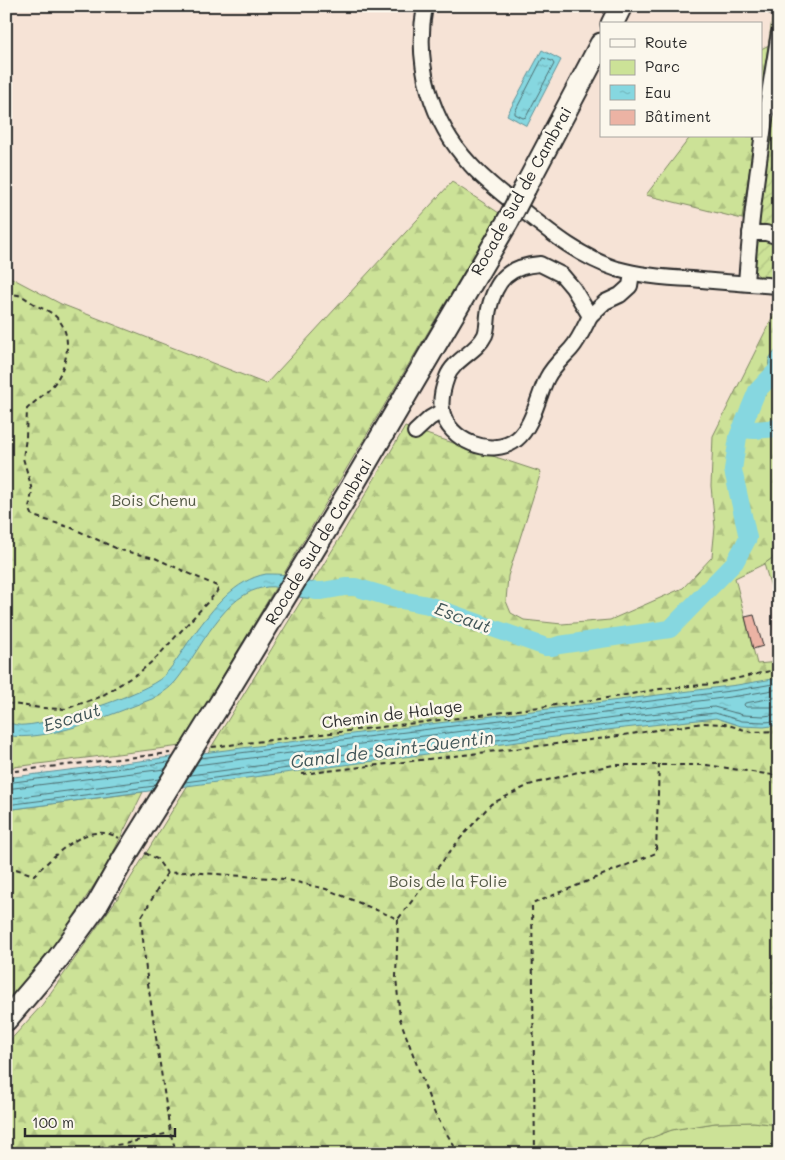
<svg xmlns="http://www.w3.org/2000/svg" width="785" height="1160" font-family="Mali,sans-serif">
	<style>
		.green { fill: #cce297; stroke: #7c8661 }
		.forest { fill: url(#forest-firs); stroke: #7c8661 }
		.garden { fill: url(#garden-furrows); stroke: #7c8661 }
		.water { fill: url(#water-ripples); stroke: #629298 }
		.lines { fill: none; stroke-linecap: round; stroke-linejoin: round }
		.shore { stroke: #4f7073; stroke-width: 1 }
		.river { stroke: #86d7e0; stroke-width: 18 }
		.building { fill: #ecb3a4; stroke: #2b2b2b }
		.minor-casing { stroke: #2b2b2b; stroke-width: 18 }
		.highway-casing { stroke: #2b2b2b; stroke-width: 25 }
		.path { stroke: #2b2b2b; stroke-width: 2; stroke-dasharray: 5 4; stroke-linecap: butt }
		.minor { stroke: #fbf7ec; stroke-width: 14 }
		.highway { stroke: #fbf7ec; stroke-width: 21 }
		.highway-bridge-casing { stroke: #2b2b2b; stroke-width: 25; stroke-linecap: butt }
		.highway-bridge { stroke: #fbf7ec; stroke-width: 21 }
		.labels { text-anchor: middle; stroke-width: 5; stroke-linejoin: round; paint-order: stroke }
		.street-label { font-size: 16px; fill: #2b2b2b; stroke: #fbf7ec }
		.park-label { font-size: 16px; fill: #535946; stroke: #fbf7ec }
		.water-label { font-size: 18px; font-style: italic; fill: #425658; stroke: #fbf7ec }
	</style>
	<defs>
		<pattern id="forest-firs" width="22" height="20" patternUnits="userSpaceOnUse" patternTransform="scale(1.25)"><rect width="22" height="20" fill="#cce297"/><path d="M5 1l3.5 6h-7zM16 11l3.5 6h-7z" fill="#afc282"/></pattern>
		<pattern id="garden-furrows" width="10" height="10" patternUnits="userSpaceOnUse" patternTransform="scale(1.25)"><rect width="10" height="10" fill="#cce297"/><path d="M-1 1l2-2M0 10L10 0M9 11l2-2" fill="none" stroke="#afc282"/></pattern>
		<pattern id="water-ripples" width="26" height="14" patternUnits="userSpaceOnUse" patternTransform="scale(1.25)"><rect width="26" height="14" fill="#86d7e0"/><path d="M2 4q2-2 4 0t4 0M15 11q2-2 4 0t4 0" fill="none" stroke="#74b9c0"/></pattern>
	</defs>
	<rect width="100%" height="100%" fill="#f6e3d6"/>
	<filter id="ink" filterUnits="userSpaceOnUse"><feTurbulence type="fractalNoise" baseFrequency=".02" numOctaves="2"/><feDisplacementMap in="SourceGraphic" scale="10" xChannelSelector="R" yChannelSelector="G"/><feConvolveMatrix kernelMatrix="1 2 1 2 8 2 1 2 1" color-interpolation-filters="sRGB"/></filter>
	<g filter="url(#ink)">
		<!-- green -->
		<g class="green">
			<polygon points="779,553 779,613 764,564"/>
			<polygon points="753,1122 779,1125 779,1154 634,1154 643,1141 671,1130 715,1123"/>
		</g>
		<!-- forest -->
		<g class="forest">
			<polygon points="769,45 761,93 761,49"/>
			<polygon points="691,136 755,136 742,219 646,195"/>
			<polygon points="452,182 499,213 181,746 6,768 6,275 61,304 266,384"/>
			<polygon points="779,304 779,349 776,350 777,371 779,371 779,553 764,564 735,578 757,664 779,662 779,1125 753,1122 715,1123 672,1130 643,1141 634,1154 6,1154 6,1045 42,1005 124,889 338,541 405,427 541,472 508,576 506,601 511,613 524,620 562,624 610,620 683,588 712,557 715,527 711,486 713,436"/>
			<polygon points="143,792 107,865 63,933 6,1004 6,810"/>
		</g>
		<!-- garden -->
		<path class="garden" d="M774,6H779V279C772,279 764,279 759,276C746,268 753,235 754,221L742,219L755,136H761V93Z"/>
		<!-- water -->
		<g class="water">
			<polygon points="542,50 561,60 527,126 507,115"/>
			<path d="M779,349V371L773,372C764,364 770,354 779,349Z"/>
			<path d="M266,574C273,574 280,574 286,575C309,579 311,588 337,581V595C326,597 311,600 299,597C287,595 282,585 267,587C223,592 201,650 176,681C169,689 161,694 152,699C114,713 45,744 6,735V722C12,724 19,726 25,725C52,724 145,694 164,676C176,663 184,647 195,633C213,608 235,580 266,574Z"/>
			<polygon points="779,678 779,725 764,727 741,726 716,718 615,729 6,810 6,778 737,685"/>
		</g>
		<g class="lines">
			<!-- shore -->
			<g class="shore">
				<polygon points="543,58 552,61 554,64 526,117 523,118 515,114 515,112"/>
				<polyline points="779,697 745,703 744,705 746,707 779,707"/>
				<polyline points="200,758 738,690 779,683"/>
				<polyline points="196,765 738,696 779,689"/>
				<polyline points="190,775 614,718 714,707 743,715 764,716 779,714"/>
				<polyline points="185,782 614,724 715,713 742,721 764,722 779,721"/>
				<polyline points="6,783 169,762"/>
				<polyline points="6,789 165,769"/>
				<polyline points="6,799 159,779"/>
				<polyline points="6,805 155,786"/>
			</g>
			<!-- river -->
			<g class="river">
				<polyline points="741,429 754,430 779,428"/>
				<polyline points="315,591 322,591 345,587 355,587 396,599 428,605 546,647 553,647 559,645 670,629 735,562 748,538 733,470 738,437 757,391 779,368"/>
			</g>
		</g>
		<!-- building -->
		<polygon class="building" points="754,615 763,646 753,649 745,617"/>
		<g class="lines">
			<defs>
				<g id="minor">
					<path d="M425,6C414,63 431,122 470,164C485,181 504,195 521,209C551,233 580,257 617,269C641,276 667,278 692,279C721,282 750,284 779,286"/>
					<polyline points="773,6 779,10"/>
					<polyline points="750,233 766,233 779,237"/>
					<path d="M540,264L562,275L573,288L590,316C584,328 579,340 571,349C562,359 553,366 547,378C538,396 533,426 517,439C493,459 447,441 442,410C440,398 443,388 447,377C454,359 477,352 485,335C488,328 487,317 489,309C496,279 509,266 540,264Z"/>
					<path d="M746,283C752,199 765,116 779,33"/>
					<polyline points="590,316 605,302 620,295 630,286 632,273"/>
					<polyline points="415,432 430,418 442,411"/>
				</g>
				<g id="highway">
					<polyline points="612,24 621,6"/>
					<polyline points="525,188 601,44"/>
					<path id="s1" d="M227,692L347,495L508,221"/>
					<polyline points="6,1020 57,960 97,905 124,858"/>
				</g>
			</defs>
			<!-- minor casing -->
			<use href="#minor" class="minor-casing"/>
			<!-- highway casing -->
			<use href="#highway" class="highway-casing"/>
			<!-- path -->
			<g class="path">
				<path d="M6,293C24,296 19,294 34,304C40,308 48,310 54,315C72,330 69,357 59,376C52,390 38,398 27,409L26,438L23,458L30,482L32,492L29,508L33,516L72,528L120,550L155,558L219,587L216,593L157,657L140,672L100,697L65,709L40,708L6,703"/>
				<polyline points="212,747 466,717 614,697 660,689 712,684 779,669"/>
				<polyline points="6,772 170,753"/>
				<polyline points="302,774 598,739 703,723 725,724 751,732 779,731"/>
				<polyline points="145,853 157,859 167,873 189,872 284,879 326,889 398,919 459,840 491,804 529,785 578,772 613,765 707,765 779,776"/>
				<path d="M16,869L34,875C56,855 87,819 119,838"/>
				<polyline points="167,873 141,918 146,970 170,1132 177,1154"/>
				<polyline points="398,919 396,977 400,1019 435,1114 456,1149 462,1154"/>
				<polyline points="82,1154 99,1147 124,1144 169,1133"/>
				<polyline points="535,1154 532,904 656,853 659,764"/>
			</g>
			<!-- minor -->
			<use href="#minor" class="minor"/>
			<!-- highway -->
			<use href="#highway" class="highway"/>
			<defs>
				<g id="highway-bridge">
					<polyline points="508,221 525,188"/>
					<polyline points="124,858 227,692"/>
				</g>
			</defs>
			<!-- highway-bridge casing -->
			<use href="#highway-bridge" class="highway-bridge-casing"/>
			<!-- highway-bridge -->
			<use href="#highway-bridge" class="highway-bridge"/>
		</g>
	</g>
	<g class="labels">
		<!-- street labels -->
		<g class="street-label">
			<text transform="translate(521 191) rotate(-61)" y="6">Rocade Sud de Cambrai</text>
			<text dy="6" stroke="none"><textPath href="#s1" startOffset="176">Rocade Sud de Cambrai</textPath></text>
			<text transform="translate(392 714) rotate(-7)" y="6">Chemin de Halage</text>
		</g>
		<!-- park labels -->
		<g class="park-label">
			<text x="154" y="506">Bois Chenu</text>
			<text x="448" y="887">Bois de la Folie</text>
		</g>
		<!-- water labels -->
		<g class="water-label">
			<text transform="translate(463 618) rotate(20)" y="6">Escaut</text>
			<text transform="translate(72 718) rotate(-17)" y="6">Escaut</text>
			<text transform="translate(392 750) rotate(-7)" y="6">Canal de Saint-Quentin</text>
		</g>
	</g>
	<!-- margin -->
	<rect width="785" height="1160" fill="none" stroke="#fbf7ec" stroke-width="25"/>
	<rect x="12" y="12" width="760" height="1135" fill="none" stroke="#2b2b2b" stroke-width="2" filter="url(#ink)"/>
	<!-- legend -->
	<rect x="600" y="22" width="162" height="115" fill="#fbf7ec" stroke="#a8a59f"/>
	<rect x="610" y="39" width="25" height="8" fill="#fbf7ec" stroke="#a8a59f"/>
	<text x="645" y="48" font-size="15" fill="#2b2b2b">Route</text>
	<rect x="610" y="60" width="25" height="15" fill="#cce297" stroke="#a8a59f"/>
	<text x="645" y="72" font-size="15" fill="#2b2b2b">Parc</text>
	<rect x="610" y="85" width="25" height="15" fill="url(#water-ripples)" stroke="#a8a59f"/>
	<text x="645" y="98" font-size="15" fill="#2b2b2b">Eau</text>
	<rect x="610" y="110" width="25" height="15" fill="#ecb3a4" stroke="#a8a59f"/>
	<text x="645" y="122" font-size="15" fill="#2b2b2b">Bâtiment</text>
	<!-- scale -->
	<path d="M25 1128v8h150v-8" fill="none" stroke="#2b2b2b" stroke-width="2.5"/>
	<text x="32" y="1128" font-size="15" fill="#2b2b2b" stroke="#fbf7ec" stroke-width="4" paint-order="stroke">100 m</text>
</svg>
